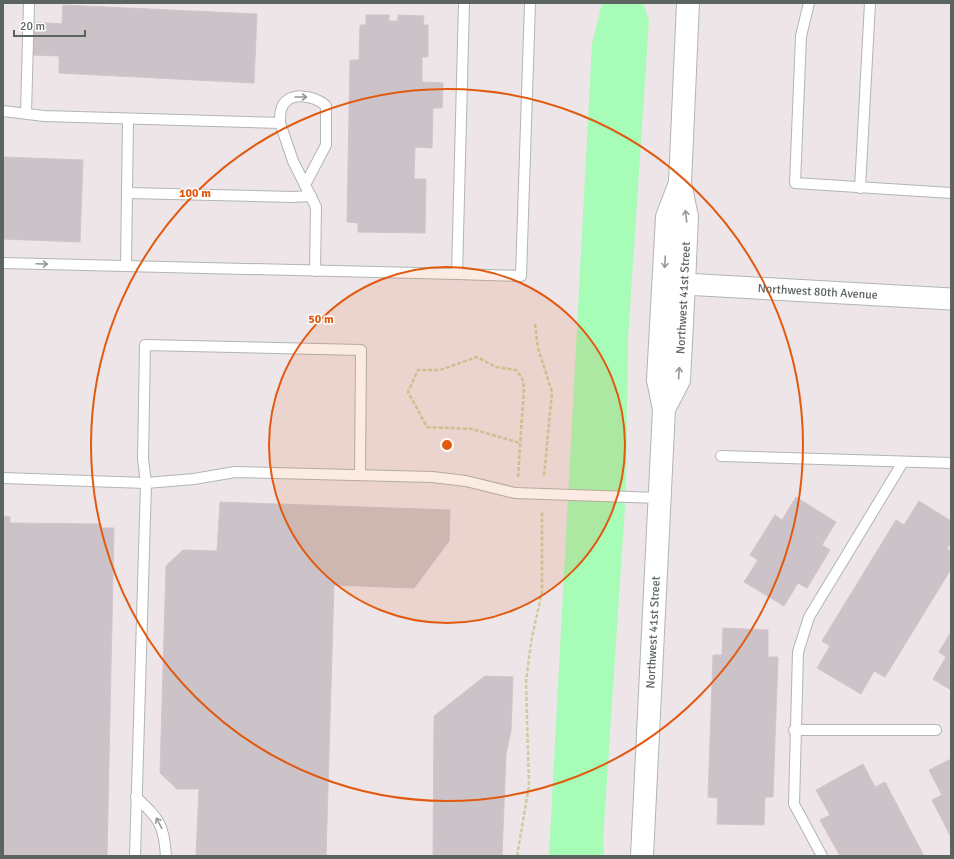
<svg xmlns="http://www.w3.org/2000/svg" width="954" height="859" font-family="Signika,sans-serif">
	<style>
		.water { fill: #a7fcb8 }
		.building { fill: #ccc3c8; stroke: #d3c3cc }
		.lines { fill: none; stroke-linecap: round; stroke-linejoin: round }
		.lane-casing { stroke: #b0b6b3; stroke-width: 12 }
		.street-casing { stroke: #b0b6b3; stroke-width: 23 }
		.secondary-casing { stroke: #afb7b2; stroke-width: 24 }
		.path { stroke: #cbcda0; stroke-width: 2.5; stroke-dasharray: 4 2; stroke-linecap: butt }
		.lane { stroke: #fff; stroke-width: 10 }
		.street { stroke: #fff; stroke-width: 21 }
		.secondary { stroke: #fff; stroke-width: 22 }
		.oneway { stroke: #959a97 }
		.ring { fill: none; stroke: #e15a10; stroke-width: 2 }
		.labels { text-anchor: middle; stroke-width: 3; stroke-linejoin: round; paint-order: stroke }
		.street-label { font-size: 12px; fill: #5c645f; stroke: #fff }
		.centre { fill: #e15a10; stroke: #fff; stroke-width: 2 }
		.ring-label { font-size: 12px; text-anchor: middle; font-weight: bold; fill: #e15a10; stroke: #fff; stroke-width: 3; stroke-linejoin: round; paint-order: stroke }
	</style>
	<rect width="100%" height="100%" fill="#eee5e9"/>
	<!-- water -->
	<polygon class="water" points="602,3 643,3 649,20 628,340 626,491 603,840 604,856 549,856 592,44"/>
	<!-- building -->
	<g class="building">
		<polygon points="63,5 257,14 254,83 59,73 59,56 32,55 33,22 62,24"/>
		<polygon points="366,15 389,15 389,21 398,21 398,15 424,16 423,25 428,25 428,57 422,57 422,82 443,83 442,108 433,108 432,148 415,147 414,179 426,179 425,233 358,232 358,223 347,222 350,60 359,60 360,25 366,25"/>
		<polygon points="3,157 83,160 80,242 3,239"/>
		<polygon points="796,497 836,522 822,545 830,550 807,588 798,583 784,606 744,582 758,560 750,555 775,515 782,520"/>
		<polygon points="919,501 951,521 951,542 947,549 951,552 951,569 885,677 874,671 861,694 817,668 830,646 822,641 896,520 904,525"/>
		<polygon points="220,502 450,510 449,541 414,588 334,585 326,856 196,856 199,789 177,789 160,773 166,566 183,550 217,551"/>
		<polygon points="3,516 10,517 10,523 101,524 101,528 114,528 107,856 3,856"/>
		<polygon points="723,628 768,630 768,657 778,657 773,797 765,797 764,825 717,824 718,798 708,797 713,655 722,655"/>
		<polygon points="951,632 951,690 933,679 946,657 939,652"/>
		<polygon points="485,676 513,677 511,731 506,754 502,856 433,856 434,716"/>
		<polygon points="951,759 951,837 932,800 942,795 929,770"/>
		<polygon points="863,764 875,787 885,782 924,856 840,856 820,820 830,815 816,790"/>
	</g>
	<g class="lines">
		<defs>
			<g id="lane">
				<polyline points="464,3 457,274 521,276 530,3"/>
				<polyline points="809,3 801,36 795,183 951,193"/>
				<polyline points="3,111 44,116 280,123 293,161 316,207 315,271"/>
				<polyline points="26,113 29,3"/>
				<path d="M280,123C280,119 280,113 281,110C286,90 315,95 326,106V145L305,185"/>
				<polyline points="860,188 870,3"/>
				<polyline points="128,193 292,197 311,196"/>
				<polyline points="3,263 457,274"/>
				<polyline points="126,266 128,119"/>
				<polyline points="721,456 951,463"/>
				<polyline points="3,478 146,483 194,479 235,472 432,477 466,481 515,493 659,498"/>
				<polyline points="794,730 936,730"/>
				<path d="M136,797C159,819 164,824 166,856"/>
				<polyline points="135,856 146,483 143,459 145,345 361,350 360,475"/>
				<polyline points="822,856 794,804 798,652 809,617 903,462"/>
			</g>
			<g id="street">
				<path id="s1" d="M684,284L951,299"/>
			</g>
			<g id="secondary">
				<path id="s2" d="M664,409L679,380L684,284L687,217L680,183L688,3"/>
				<path id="s3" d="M642,856L664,409L658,380L667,217L680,183"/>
			</g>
		</defs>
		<!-- lane casing -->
		<use href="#lane" class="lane-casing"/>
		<!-- street casing -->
		<use href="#street" class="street-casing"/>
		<!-- secondary casing -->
		<use href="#secondary" class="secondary-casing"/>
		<!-- path -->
		<g class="path">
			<polyline points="535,324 538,348 552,392 544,476"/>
			<polyline points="518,477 524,388 522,378 516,370 496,367 477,357 440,370 418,370 408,392 427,427 472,429 520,443"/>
			<polyline points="517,856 529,786 526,683 531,642 542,592 542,511"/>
		</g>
		<!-- lane -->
		<use href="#lane" class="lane"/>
		<!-- street -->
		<use href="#street" class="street"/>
		<!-- secondary -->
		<use href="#secondary" class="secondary"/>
	</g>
	<!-- one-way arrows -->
	<defs><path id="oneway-shaft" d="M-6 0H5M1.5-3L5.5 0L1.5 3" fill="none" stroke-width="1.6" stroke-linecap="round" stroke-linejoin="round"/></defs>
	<g class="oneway">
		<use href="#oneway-shaft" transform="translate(301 97)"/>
		<use href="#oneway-shaft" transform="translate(686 216) rotate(-97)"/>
		<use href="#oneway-shaft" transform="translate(665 262) rotate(93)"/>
		<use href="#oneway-shaft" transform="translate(42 264) rotate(2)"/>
		<use href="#oneway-shaft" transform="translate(679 373) rotate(-86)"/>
		<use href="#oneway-shaft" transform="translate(159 823) rotate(-118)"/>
	</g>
	<!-- distance rings -->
	<circle cx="447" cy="445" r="178" fill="#e15a10" fill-opacity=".12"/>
	<g class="ring">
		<circle cx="447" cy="445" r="178"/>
		<circle cx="447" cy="445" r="356"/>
	</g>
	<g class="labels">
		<!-- street labels -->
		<g class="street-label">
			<text dy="4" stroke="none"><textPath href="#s1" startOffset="134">Northwest 80th Avenue</textPath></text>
			<text dy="4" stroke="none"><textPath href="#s2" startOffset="115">Northwest 41st Street</textPath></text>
			<text dy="4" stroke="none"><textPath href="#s3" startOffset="224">Northwest 41st Street</textPath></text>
		</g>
	</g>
	<circle cx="447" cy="445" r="6" class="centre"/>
	<g class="ring-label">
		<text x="195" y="197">100 m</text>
		<text x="321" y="323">50 m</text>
	</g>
	<!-- border -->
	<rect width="954" height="859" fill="none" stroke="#5c645f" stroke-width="8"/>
	<!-- scale -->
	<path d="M14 30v6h71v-6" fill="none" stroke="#5c645f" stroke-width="2"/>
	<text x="20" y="30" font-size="12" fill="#5c645f" stroke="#ffffff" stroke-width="3" paint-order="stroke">20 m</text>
</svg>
